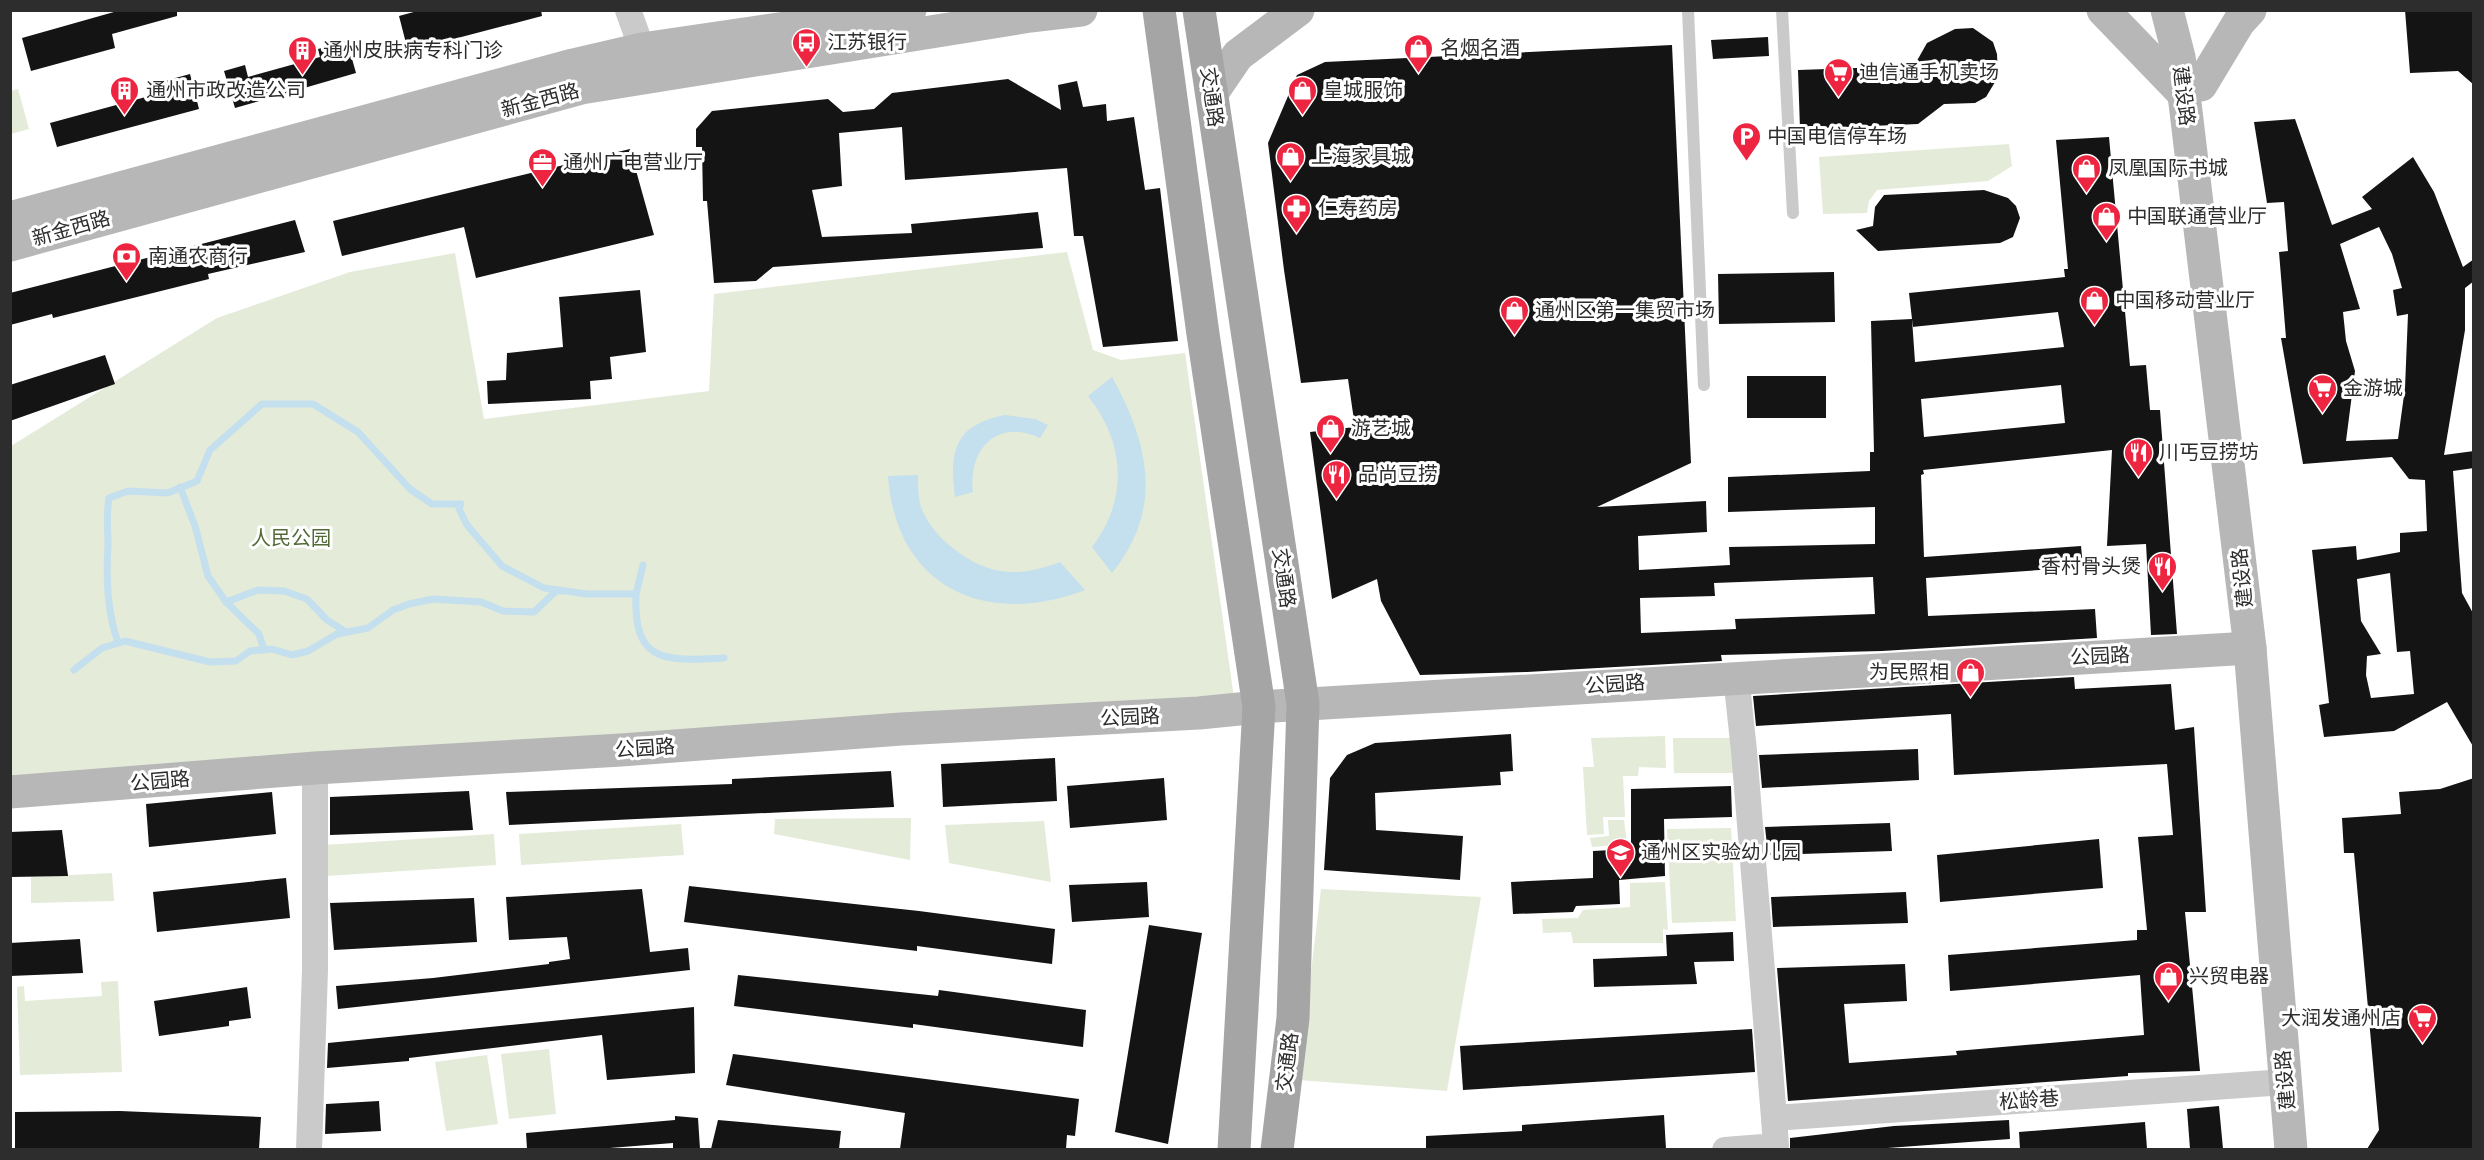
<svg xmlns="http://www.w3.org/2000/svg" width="2484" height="1160" font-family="'Source Sans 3','Noto Sans SC',sans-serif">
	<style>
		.green { fill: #e4ebd9 }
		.water { fill: #c4dfed }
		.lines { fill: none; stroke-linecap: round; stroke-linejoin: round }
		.stream { stroke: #c4dfed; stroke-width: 7 }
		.building { fill: #141414; fill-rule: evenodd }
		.lane { stroke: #cacaca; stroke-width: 12 }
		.street { stroke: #cacaca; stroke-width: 26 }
		.secondary { stroke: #b7b7b7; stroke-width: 33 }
		.primary { stroke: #a5a5a5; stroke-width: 33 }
		.labels { text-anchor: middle; stroke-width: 6; stroke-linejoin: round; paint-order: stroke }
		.poi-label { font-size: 20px; fill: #2d2d2d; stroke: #fff; text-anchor: start }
		.street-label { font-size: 20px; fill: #2d2d2d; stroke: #fff }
		.park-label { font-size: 20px; fill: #536a38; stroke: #fff }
	</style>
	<rect width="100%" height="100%" fill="#fff"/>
	<!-- green -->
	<g class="green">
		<polygon points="18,89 29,129 11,134 11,91"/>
		<polygon points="2009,144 2012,166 1988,181 1877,190 1869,201 1867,213 1823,214 1819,157"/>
		<polygon points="1067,252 1093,350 1121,360 1185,353 1234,698 11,785 11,446 217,318 350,272 455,253 484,419 709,391 714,294"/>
		<polygon points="1665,736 1666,768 1639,767 1638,776 1623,776 1625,817 1603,817 1604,834 1587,835 1583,767 1594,767 1591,738"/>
		<polygon points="1673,738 1733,738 1735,773 1674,773"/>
		<polygon points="911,818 910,860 774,834 775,819"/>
		<polygon points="1608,820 1624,820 1627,844 1592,847 1590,838 1609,836"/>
		<polygon points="1044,821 1051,882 949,863 945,825"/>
		<polygon points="681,824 684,855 521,865 519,834"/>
		<polygon points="1731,828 1736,921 1672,923 1667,829"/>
		<polygon points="494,834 496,865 326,876 324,845"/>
		<polygon points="112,873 114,901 31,903 31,877"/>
		<polygon points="1665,882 1668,930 1663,929 1663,943 1573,943 1571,932 1543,933 1542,919 1578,918 1583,910 1630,907 1630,883"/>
		<polygon points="1321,889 1481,897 1447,1091 1298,1080"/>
		<polygon points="118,981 122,1072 20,1075 17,987 24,986 25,1001 102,996 101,982"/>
		<polygon points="549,1049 556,1114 509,1119 501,1054"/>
		<polygon points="487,1055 498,1124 446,1131 435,1062"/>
	</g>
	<!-- water -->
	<g class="water">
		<path d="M1112,377C1149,444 1164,509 1112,573L1092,547C1129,499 1125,442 1088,396Z"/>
		<path d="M1005,415L1035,419L1048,425L1040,438C997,418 968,449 973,492L955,497C949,450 955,425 1005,415Z"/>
		<path d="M918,475C918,486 918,497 921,507C926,521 938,536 949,545C985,575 1016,579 1060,562L1085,590C986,628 896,588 888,476Z"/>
	</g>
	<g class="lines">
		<!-- stream -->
		<g class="stream">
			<polyline points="180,487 195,526 208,576 226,602 259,634 264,650"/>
			<path d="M636,594C633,664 665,661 724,658"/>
			<polyline points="226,602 258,590 284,591 307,599 327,620 346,632"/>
			<path d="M118,643C107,610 106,580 108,545C108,529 106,515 109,498L128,491L168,493L197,481L210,450L262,404H313L358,432L410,489L432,504H461L459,509L467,525L502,566L544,588L587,594H636L643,565"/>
			<polyline points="74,670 102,648 125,641 210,662 236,661 250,651 272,649 292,655 308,651 337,634 368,628 393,610 409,604 433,599 481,602 503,611 534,612 556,591 561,591"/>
		</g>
	</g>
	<!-- building -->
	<g class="building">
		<polygon points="121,10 177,10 177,16 112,34 115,48 31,71 22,38"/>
		<polygon points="421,10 541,10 542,16 408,51 399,16"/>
		<polygon points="2405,10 2474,10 2474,85 2458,71 2410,73"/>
		<polygon points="1973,28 1993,42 1997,54 1998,77 1986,97 1975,103 1944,104 1918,124 1800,129 1798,70 1914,66 1927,43 1955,29"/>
		<polygon points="1768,37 1769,56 1713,59 1711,40"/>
		<polygon points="347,41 356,73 235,108 224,71 245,65 248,77 320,57 318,49"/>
		<path d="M1672,45L1691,463L1597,507L1706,501L1707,532L1638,536L1639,570L1730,565L1729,547L1875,544V507L1728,512V477L1870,471V452H1874L1871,321L1912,319L1909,293L2065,277L2064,269H2068L2056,140L2109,137L2130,366L2146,365L2150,410H2160L2177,634L2151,635L2146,544L2107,546L2112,450L1923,470L1924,474L1921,475L1924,557L2081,546L2083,567L1926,578L1928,616L2095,609L2097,638L1882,651L1721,655L1722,661L1527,672L1420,675L1381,601L1377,579L1332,599L1310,432L1355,427L1348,379L1301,383L1284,270L1268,143L1297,75L1325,62ZM2058,312L2064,347L1915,362L1912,319V327ZM2061,385L2065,423L1924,437L1921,399ZM1873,577L1875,614L1735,619L1736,629L1641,633L1640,598L1715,596L1714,583Z"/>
		<polygon points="190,74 199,109 57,147 50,123 153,95 150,85"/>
		<polygon points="1008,79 1061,110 1058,85 1077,81 1083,107 1106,104 1107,121 1134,117 1145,190 1160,188 1178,341 1103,347 1083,236 1074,236 1067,168 905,180 902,127 839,133 842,186 812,190 822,237 912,233 911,224 1038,212 1043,248 773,267 756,281 714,283 707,201 703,201 702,147 696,147 696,129 712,111 828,99 843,112 874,109 892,93"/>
		<path d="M2295,119L2332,225L2372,209L2362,197L2413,157L2434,192L2463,267L2474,259V281L2465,288V330L2444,455L2474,451V468L2453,471L2462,593L2474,615V748L2447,702L2394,731L2324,737L2319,705L2329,703L2312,550L2356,546L2357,560L2400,552V533L2427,531L2425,480L2409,479L2392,457L2303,464L2281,338H2286L2279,252L2288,251L2284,202L2267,203L2254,122ZM2379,227L2392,254L2402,288L2393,290L2397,316L2408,314L2405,388L2398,439L2346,441L2355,371L2346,341L2343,312L2360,309L2340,244ZM2390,573L2397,652L2410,651L2414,694L2371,698L2366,675L2367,656L2381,654L2361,621L2357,579Z"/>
		<polygon points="630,149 654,235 476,278 464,227 342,256 333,221"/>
		<polygon points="1984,190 2008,198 2016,206 2020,218 2013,237 2000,243 1878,251 1856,230 1873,226 1875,207 1884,195"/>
		<polygon points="295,220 305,252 208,274 209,279 53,318 52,314 10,325 10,293"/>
		<polygon points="1834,272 1835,322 1719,324 1718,274"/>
		<polygon points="640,290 646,352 610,357 612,379 590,381 591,399 488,404 487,381 506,380 507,353 563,347 559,297"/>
		<polygon points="105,355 115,384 10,421 10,385"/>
		<rect x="1747" y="376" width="79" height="42"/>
		<polygon points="2074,677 2075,689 2171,684 2175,730 2194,727 2206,912 2185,912 2200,1071 2128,1073 2128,1076 1788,1101 1777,968 1905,964 1907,1001 1844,1004 1849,1063 1957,1055 1956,1051 2144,1035 2140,975 1950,991 1948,955 2137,940 2137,930 2147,930 2138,837 2173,835 2167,764 1954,775 1951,714 1756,726 1753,696"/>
		<polygon points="1511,734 1513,771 1500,772 1501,785 1375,793 1376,830 1463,836 1460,880 1324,870 1330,778 1347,755 1375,743"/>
		<polygon points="1918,749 1919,780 1762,788 1759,755"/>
		<polygon points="1055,758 1057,801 943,807 941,764"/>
		<polygon points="891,771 894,807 509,825 506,792 732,784 732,779"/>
		<polygon points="1164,778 1167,820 1070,828 1067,786"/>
		<polygon points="2474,778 2474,1149 2367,1149 2379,1130 2354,853 2344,853 2342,818 2401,814 2399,792 2440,789"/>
		<polygon points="1731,786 1732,817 1664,819 1665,876 1619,880 1620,904 1576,906 1573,912 1513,914 1511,882 1593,878 1593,851 1631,849 1631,789"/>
		<polygon points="469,791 473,830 330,835 330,797"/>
		<polygon points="272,792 276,834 149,847 146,804"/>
		<polygon points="1890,823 1892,851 1768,855 1765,827"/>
		<polygon points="62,830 68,876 10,877 10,832"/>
		<polygon points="2099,839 2103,888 1940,902 1937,855"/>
		<polygon points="286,878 290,918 157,932 153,892"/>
		<polygon points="1147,882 1149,917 1072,922 1069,885"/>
		<polygon points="689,886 919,911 1055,929 1052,964 917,946 917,951 684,922"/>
		<polygon points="642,889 650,952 688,948 690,970 338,1009 336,986 433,978 549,964 549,962 570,959 567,937 509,940 506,897"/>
		<polygon points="1906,892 1908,923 1773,927 1771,897"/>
		<polygon points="474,898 477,942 334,950 330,903"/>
		<polygon points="1149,925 1202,933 1168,1144 1115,1132"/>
		<polygon points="1733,932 1734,961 1694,962 1697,984 1594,987 1593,959 1667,956 1666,935"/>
		<polygon points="80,939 83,973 10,976 10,943"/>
		<polygon points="738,975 938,996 939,990 1086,1010 1083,1047 913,1024 913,1028 734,1006"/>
		<polygon points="247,987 251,1018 229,1021 229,1026 159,1036 154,1001"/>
		<polygon points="694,1007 695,1073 607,1080 602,1035 409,1058 409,1061 327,1068 328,1043"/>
		<polygon points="1752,1029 1755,1072 1463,1090 1460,1046"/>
		<polygon points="733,1054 1079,1099 1075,1136 1067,1135 1066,1149 900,1149 905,1113 726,1085"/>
		<polygon points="379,1101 381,1131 325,1134 326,1104"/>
		<polygon points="2219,1106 2223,1149 2190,1149 2187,1109"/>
		<polygon points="120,1111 261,1117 259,1149 15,1149 15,1112"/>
		<polygon points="1664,1115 1666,1149 1426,1149 1426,1136 1522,1131 1522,1125"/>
		<polygon points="675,1116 698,1118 700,1149 673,1149 673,1143 597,1149 527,1149 526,1133 675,1120"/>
		<polygon points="718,1120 841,1131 839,1149 711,1149"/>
		<polygon points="2009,1120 2010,1139 1874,1149 1790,1149 1790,1138 1894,1126"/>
		<polygon points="2145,1122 2147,1149 2020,1149 2019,1132"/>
	</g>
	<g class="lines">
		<!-- lane -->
		<g class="lane">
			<polyline points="1688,10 1704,385"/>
			<polyline points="1782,10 1793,213"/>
		</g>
		<!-- street -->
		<g class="street">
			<polyline points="628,10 642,49"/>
			<polyline points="1736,676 1744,751 1774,1118 2285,1082"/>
			<polyline points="309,1150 315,970 315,768"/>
			<polyline points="1725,1150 1776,1146 1774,1118"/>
		</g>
		<!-- secondary -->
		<g class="secondary">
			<polyline points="2103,10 2184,94"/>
			<polyline points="2167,10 2179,57 2185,103 2250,648 2291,1150"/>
			<polyline points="2201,85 2239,22 2250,10"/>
			<polyline points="1212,93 1238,55 1298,10"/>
			<polyline points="10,218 573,65 642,49 910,10"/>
			<polyline points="10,245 581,88 1030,16 1081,10"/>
			<polyline points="10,792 315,768 621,750 901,729 1199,713 1259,707 2250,648"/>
		</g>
		<!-- primary -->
		<g class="primary">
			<polyline points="1159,10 1203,334 1259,707 1234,1150"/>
			<polyline points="1199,10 1303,704 1293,1018 1277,1150"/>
		</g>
	</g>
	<!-- icons -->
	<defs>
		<symbol id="bus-pin" viewBox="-11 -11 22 30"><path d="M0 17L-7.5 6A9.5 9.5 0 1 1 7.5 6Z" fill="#ed2540" stroke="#fff"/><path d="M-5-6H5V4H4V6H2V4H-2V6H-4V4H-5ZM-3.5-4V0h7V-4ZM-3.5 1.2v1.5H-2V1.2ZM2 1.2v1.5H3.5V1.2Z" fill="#fff"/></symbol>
		<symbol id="shop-pin" viewBox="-11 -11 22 30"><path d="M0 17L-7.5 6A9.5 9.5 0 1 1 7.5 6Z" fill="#ed2540" stroke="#fff"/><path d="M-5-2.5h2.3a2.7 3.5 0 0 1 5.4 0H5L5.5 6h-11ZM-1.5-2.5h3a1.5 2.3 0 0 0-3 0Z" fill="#fff"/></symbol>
		<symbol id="building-pin" viewBox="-11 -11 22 30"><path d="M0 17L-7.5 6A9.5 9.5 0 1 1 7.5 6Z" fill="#ed2540" stroke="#fff"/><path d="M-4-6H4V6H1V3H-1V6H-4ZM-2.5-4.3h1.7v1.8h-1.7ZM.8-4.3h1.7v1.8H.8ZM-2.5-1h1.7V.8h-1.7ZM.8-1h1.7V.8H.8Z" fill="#fff"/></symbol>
		<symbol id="supermarket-pin" viewBox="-11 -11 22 30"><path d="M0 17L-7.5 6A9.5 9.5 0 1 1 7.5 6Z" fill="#ed2540" stroke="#fff"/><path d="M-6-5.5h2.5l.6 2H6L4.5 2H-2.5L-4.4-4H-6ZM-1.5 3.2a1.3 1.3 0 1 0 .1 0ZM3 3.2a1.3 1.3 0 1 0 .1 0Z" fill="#fff"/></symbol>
		<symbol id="parking-pin" viewBox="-11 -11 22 30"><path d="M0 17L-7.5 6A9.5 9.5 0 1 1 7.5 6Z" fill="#ed2540" stroke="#fff"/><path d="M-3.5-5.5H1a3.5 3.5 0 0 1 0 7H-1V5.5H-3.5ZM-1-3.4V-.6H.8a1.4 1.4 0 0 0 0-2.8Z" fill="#fff"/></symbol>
		<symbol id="office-pin" viewBox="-11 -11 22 30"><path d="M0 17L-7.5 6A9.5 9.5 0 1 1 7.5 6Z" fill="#ed2540" stroke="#fff"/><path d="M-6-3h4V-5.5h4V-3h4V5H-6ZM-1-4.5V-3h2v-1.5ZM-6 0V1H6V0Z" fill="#fff"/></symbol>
		<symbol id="pharmacy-pin" viewBox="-11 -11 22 30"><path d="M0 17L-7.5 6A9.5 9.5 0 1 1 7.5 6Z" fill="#ed2540" stroke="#fff"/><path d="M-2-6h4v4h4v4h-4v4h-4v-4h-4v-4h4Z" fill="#fff"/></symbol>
		<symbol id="bank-pin" viewBox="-11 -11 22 30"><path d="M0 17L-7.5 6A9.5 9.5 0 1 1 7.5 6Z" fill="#ed2540" stroke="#fff"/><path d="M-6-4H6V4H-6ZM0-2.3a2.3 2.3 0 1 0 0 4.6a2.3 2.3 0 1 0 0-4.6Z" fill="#fff"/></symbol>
		<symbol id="restaurant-pin" viewBox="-11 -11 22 30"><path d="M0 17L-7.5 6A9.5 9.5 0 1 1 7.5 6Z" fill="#ed2540" stroke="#fff"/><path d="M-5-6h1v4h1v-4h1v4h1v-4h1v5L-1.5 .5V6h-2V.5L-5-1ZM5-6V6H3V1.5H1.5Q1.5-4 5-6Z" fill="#fff"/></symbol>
		<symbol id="school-pin" viewBox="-11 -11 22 30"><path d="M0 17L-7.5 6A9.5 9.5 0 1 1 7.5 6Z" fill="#ed2540" stroke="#fff"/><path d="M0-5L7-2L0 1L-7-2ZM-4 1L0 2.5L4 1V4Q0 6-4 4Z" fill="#fff"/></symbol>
	</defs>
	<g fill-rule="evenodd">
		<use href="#bus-pin" x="790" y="26" width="33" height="45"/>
		<use href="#shop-pin" x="1402" y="32" width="33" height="45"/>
		<use href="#building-pin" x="286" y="34" width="33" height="45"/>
		<use href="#supermarket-pin" x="1822" y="56" width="33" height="45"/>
		<use href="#building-pin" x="108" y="74" width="33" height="45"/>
		<use href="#shop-pin" x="1286" y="74" width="33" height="45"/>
		<use href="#parking-pin" x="1730" y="120" width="33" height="45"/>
		<use href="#shop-pin" x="1274" y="140" width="33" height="45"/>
		<use href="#office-pin" x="526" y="146" width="33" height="45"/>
		<use href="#shop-pin" x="2070" y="152" width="33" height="45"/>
		<use href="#pharmacy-pin" x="1280" y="192" width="33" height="45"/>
		<use href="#shop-pin" x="2090" y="200" width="33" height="45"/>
		<use href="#bank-pin" x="110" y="240" width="33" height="45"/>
		<use href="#shop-pin" x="2078" y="284" width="33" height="45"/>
		<use href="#shop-pin" x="1498" y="294" width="33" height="45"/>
		<use href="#supermarket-pin" x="2306" y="372" width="33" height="45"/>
		<use href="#shop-pin" x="1314" y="412" width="33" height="45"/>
		<use href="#restaurant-pin" x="2122" y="436" width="33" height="45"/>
		<use href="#restaurant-pin" x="1320" y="458" width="33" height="45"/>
		<use href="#restaurant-pin" x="2146" y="550" width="33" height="45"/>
		<use href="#shop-pin" x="1954" y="656" width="33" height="45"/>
		<use href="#school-pin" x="1604" y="836" width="33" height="45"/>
		<use href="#shop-pin" x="2152" y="960" width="33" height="45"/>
		<use href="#supermarket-pin" x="2406" y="1002" width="33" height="45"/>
	</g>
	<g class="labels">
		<!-- poi labels -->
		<g class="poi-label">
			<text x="827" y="49">江苏银行</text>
			<text x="1440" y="55">名烟名酒</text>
			<text x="323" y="57">通州皮肤病专科门诊</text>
			<text x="1859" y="79">迪信通手机卖场</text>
			<text x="146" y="97">通州市政改造公司</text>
			<text x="1323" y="97">皇城服饰</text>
			<text x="1767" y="143">中国电信停车场</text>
			<text x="1311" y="163">上海家具城</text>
			<text x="563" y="169">通州广电营业厅</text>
			<text x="2108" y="175">凤凰国际书城</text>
			<text x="1318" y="215">仁寿药房</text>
			<text x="2127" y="223">中国联通营业厅</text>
			<text x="148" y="263">南通农商行</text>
			<text x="2115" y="307">中国移动营业厅</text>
			<text x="1535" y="317">通州区第一集贸市场</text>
			<text x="2343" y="395">金游城</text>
			<text x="1351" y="435">游艺城</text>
			<text x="2159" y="459">川丐豆捞坊</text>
			<text x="1358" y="481">品尚豆捞</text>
			<text x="2141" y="573" text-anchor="end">香村骨头煲</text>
			<text x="1949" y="679" text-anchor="end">为民照相</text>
			<text x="1641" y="859">通州区实验幼儿园</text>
			<text x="2189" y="983">兴贸电器</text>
			<text x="2401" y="1025" text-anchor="end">大润发通州店</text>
		</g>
		<!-- street labels -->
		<g class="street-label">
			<text transform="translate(2184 96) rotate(83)" y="7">建设路</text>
			<text transform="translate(1212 97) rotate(82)" y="7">交通路</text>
			<text transform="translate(540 100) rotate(-15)" y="7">新金西路</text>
			<text transform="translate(71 228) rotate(-16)" y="7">新金西路</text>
			<text transform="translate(1284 578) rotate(82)" y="7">交通路</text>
			<text transform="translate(2242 578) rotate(-96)" y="7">建设路</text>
			<text transform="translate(2100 656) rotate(-3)" y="7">公园路</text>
			<text transform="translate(1615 684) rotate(-4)" y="7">公园路</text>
			<text transform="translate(1130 717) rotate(-3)" y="7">公园路</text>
			<text transform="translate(645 748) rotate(-4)" y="7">公园路</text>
			<text transform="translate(160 781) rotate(-5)" y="7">公园路</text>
			<text transform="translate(1287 1062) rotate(-83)" y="7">交通路</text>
			<text transform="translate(2285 1080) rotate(-95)" y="7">建设路</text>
			<text transform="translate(2029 1100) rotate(-4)" y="7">松龄巷</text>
		</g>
		<!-- park labels -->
		<g class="park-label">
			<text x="291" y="545">人民公园</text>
		</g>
	</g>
	<!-- border -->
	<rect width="2484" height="1160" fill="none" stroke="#2d2d2d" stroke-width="24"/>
</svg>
